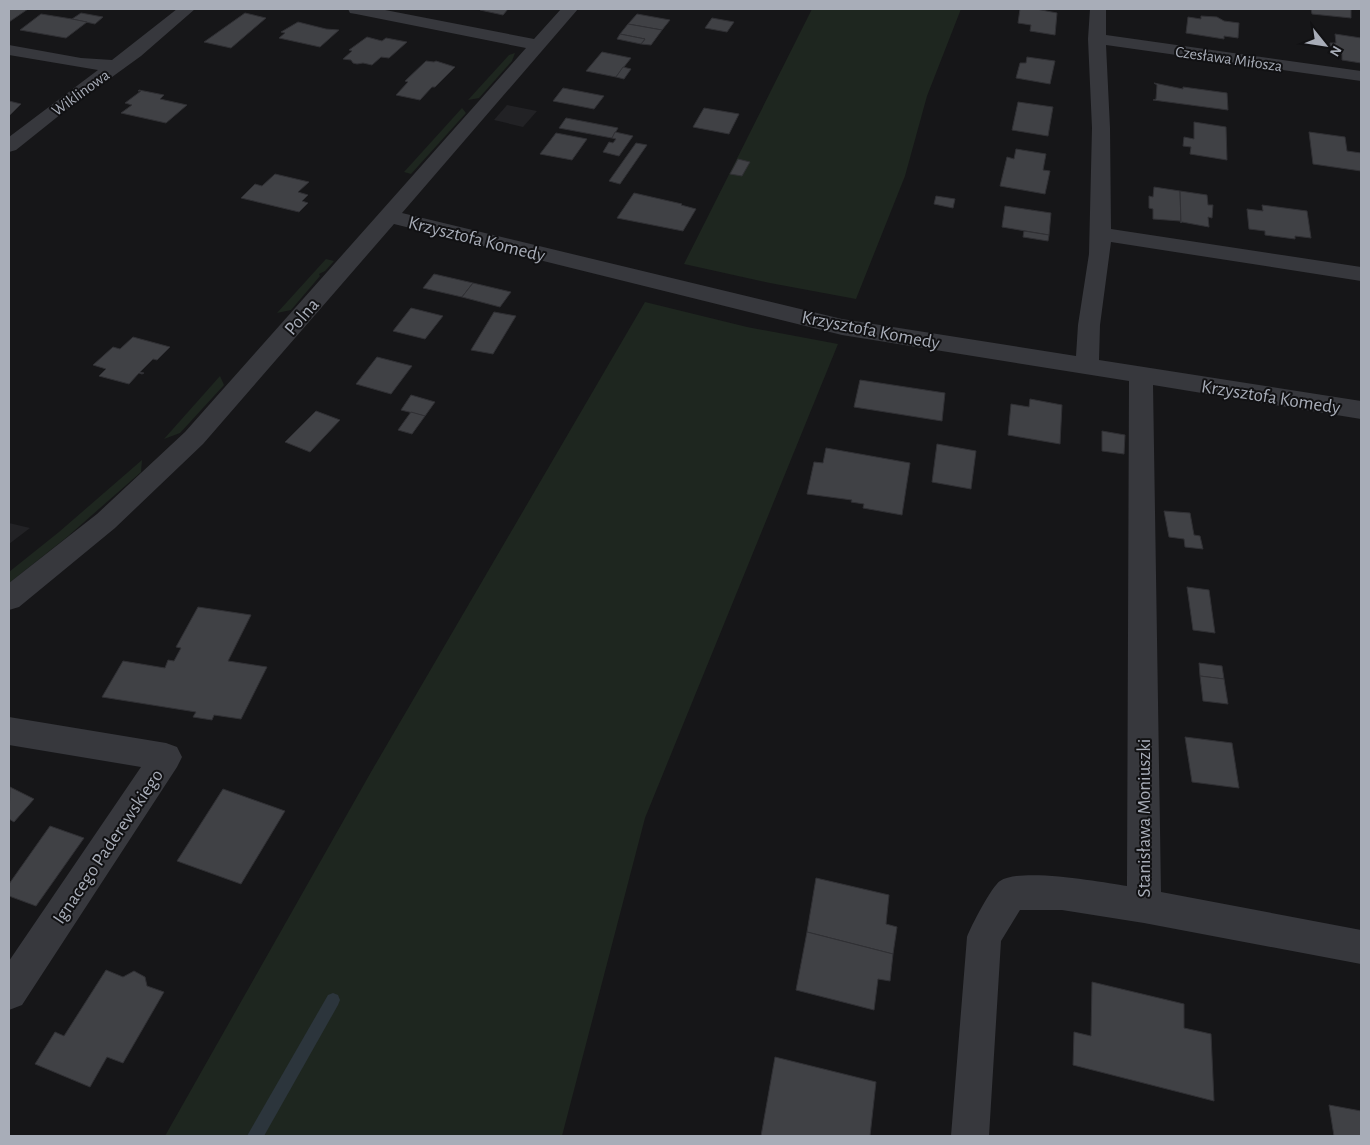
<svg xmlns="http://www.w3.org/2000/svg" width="1370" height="1145" font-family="'Alegreya Sans',sans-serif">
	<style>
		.built { fill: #222225 }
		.green { fill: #1e261f }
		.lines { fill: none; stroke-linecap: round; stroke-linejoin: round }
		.stream { fill: #2c353c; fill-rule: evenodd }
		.building { fill: #404145; stroke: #303034 }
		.minor { fill: #37383d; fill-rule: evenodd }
		.labels { text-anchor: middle; stroke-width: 4; stroke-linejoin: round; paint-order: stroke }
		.far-street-label { font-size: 16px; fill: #a8adb8; stroke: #111113 }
		.street-label { font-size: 19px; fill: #a8adb8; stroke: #111113 }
	</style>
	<rect width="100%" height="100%" fill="#161618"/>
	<!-- built -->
	<g class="built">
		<polygon points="507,105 537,111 523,127 494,120"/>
		<polygon points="9,523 30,528 9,544"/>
	</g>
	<!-- green -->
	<g class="green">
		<polygon points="812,9 961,9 927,96 905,176 856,299 770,283 684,264"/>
		<polygon points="515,53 512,61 479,98 468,100 509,55"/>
		<polygon points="462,108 466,113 411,174 404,172"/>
		<polygon points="326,259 334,261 325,271 319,274 320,276 291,310 277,313"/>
		<polygon points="645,302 747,327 838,344 645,818 562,1136 165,1136 371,772"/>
		<polygon points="220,376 224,385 180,433 164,439"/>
		<polygon points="142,460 141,472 67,537 9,583 9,572 59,532"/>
	</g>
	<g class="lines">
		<!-- stream -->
		<polygon class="stream" points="333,993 338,995 340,1000 338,1005 264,1136 247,1136 328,995"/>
	</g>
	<!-- building -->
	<g class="building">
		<polygon points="9,9 28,9 9,22"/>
		<polygon points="481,9 508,9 503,15 480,10"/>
		<polygon points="1020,9 1036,9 1057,13 1055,35 1030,31 1031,25 1018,23"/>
		<polygon points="1311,9 1351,9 1351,18 1312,14"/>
		<polygon points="81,13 103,17 95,24 72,19"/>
		<polygon points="245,13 266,18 231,48 204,42"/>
		<polygon points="41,14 72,19 87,22 66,38 20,30"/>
		<polygon points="637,14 670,20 662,30 628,24"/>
		<polygon points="1201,16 1217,17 1224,21 1239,23 1238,38 1224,36 1224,39 1186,33 1188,17 1201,19"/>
		<polygon points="712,18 734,22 727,32 705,28"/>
		<polygon points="298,22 326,29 339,30 320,47 279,38 285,33 281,32"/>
		<polygon points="628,24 662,30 651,45 641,44 645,39 620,34"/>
		<polygon points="620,34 645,39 641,44 617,39"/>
		<polygon points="1335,34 1361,38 1361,63 1342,60 1342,54 1331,52 1330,43 1336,43"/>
		<polygon points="367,37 382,41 386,38 407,42 389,58 381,57 372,65 363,63 357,64 353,63 351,60 343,59 352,51 349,50"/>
		<polygon points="602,52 631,58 616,77 586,71"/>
		<polygon points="1027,57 1055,61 1050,84 1016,78 1020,63 1026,63"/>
		<polygon points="426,61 434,62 436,61 455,67 435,87 432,87 420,100 396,95 408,82 405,81"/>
		<polygon points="623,67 631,69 624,79 616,77"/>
		<polygon points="1154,83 1183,89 1183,87 1227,93 1228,110 1153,100 1156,99 1157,85"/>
		<polygon points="563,88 604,96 594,109 553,101"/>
		<polygon points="139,90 164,95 160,99 187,105 166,123 121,113 132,105 125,103 141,91 138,91"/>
		<polygon points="9,101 21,104 9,116"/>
		<polygon points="1018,102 1053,107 1048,136 1012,130"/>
		<polygon points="704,108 739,114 729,134 693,127"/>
		<polygon points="566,118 618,128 612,138 559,128"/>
		<polygon points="1194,122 1226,127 1227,160 1190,154 1191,147 1183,146 1184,137 1194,139"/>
		<polygon points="615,132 633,136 619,156 603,152 609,142 613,143 616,139 612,138"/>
		<polygon points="1309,132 1345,137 1347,151 1361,153 1361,171 1313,164"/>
		<polygon points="556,133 587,139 572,160 540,154"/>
		<polygon points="636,143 647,145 620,184 609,181"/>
		<polygon points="1016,149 1046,154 1043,170 1050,171 1045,194 1000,186 1007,157 1014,159"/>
		<polygon points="738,159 750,162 742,176 730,174"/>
		<polygon points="275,174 309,182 298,192 308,195 302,201 308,203 299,212 241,198 255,184 262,186"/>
		<polygon points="1154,187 1180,191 1181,223 1180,221 1153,219 1153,209 1149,208 1149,196 1153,197"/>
		<polygon points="1180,191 1207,195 1208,205 1213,205 1212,218 1208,217 1209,227 1182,222 1181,223"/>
		<polygon points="634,193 682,204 681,205 696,209 683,231 617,218"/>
		<polygon points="936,196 955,199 953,208 934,204"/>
		<polygon points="1262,205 1307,211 1311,238 1295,236 1295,239 1265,235 1265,231 1249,229 1247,209 1263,211"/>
		<polygon points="1005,206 1051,213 1049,235 1002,227"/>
		<polygon points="1024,231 1049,235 1048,241 1023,237"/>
		<polygon points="434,274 473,283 462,297 423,288"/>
		<polygon points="473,283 511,292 500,307 462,297"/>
		<polygon points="411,308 443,316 425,339 393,331"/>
		<polygon points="494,312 516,316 493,354 471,350"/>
		<polygon points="133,337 170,347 157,360 153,359 140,372 144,373 142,374 139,373 129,384 99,376 106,369 93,365 113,347 120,349"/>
		<polygon points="377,357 412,366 391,394 356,384"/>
		<polygon points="860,380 945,393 942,421 854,407"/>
		<polygon points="411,395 435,402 425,416 401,410"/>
		<polygon points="1030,399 1062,405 1060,444 1008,435 1011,404 1029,407"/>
		<polygon points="316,411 340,420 310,452 285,442"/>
		<polygon points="411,412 425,416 412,434 398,430"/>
		<polygon points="1102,431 1125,435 1124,454 1102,451"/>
		<polygon points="937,444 976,451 971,489 932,482"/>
		<polygon points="826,448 910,463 902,515 863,508 864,504 851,502 852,500 807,494 814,462 823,463"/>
		<polygon points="1164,511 1190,513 1194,535 1200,536 1203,549 1185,547 1184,539 1169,537"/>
		<polygon points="1187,587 1209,590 1215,633 1193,630"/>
		<polygon points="198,607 251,615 228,661 267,667 241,719 214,715 212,720 193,717 196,712 102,697 123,661 165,668 168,660 174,661 181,648 176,647"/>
		<polygon points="1199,663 1222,666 1224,679 1200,676"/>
		<polygon points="1200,676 1224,679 1228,704 1203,701"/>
		<polygon points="1185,737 1232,743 1239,788 1192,782"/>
		<polygon points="10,787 34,799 14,822 9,819"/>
		<polygon points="223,789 285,811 241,884 177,861"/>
		<polygon points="50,826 84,838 36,906 9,896 9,884"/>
		<polygon points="816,878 889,895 886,924 897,927 893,954 807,932"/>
		<polygon points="807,932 893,954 890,981 878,979 874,1010 796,990"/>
		<polygon points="106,970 123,977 134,971 145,977 147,986 164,992 123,1063 107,1057 90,1087 35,1064 55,1032 64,1036"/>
		<polygon points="1092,982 1184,1004 1184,1028 1211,1034 1214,1101 1073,1065 1074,1032 1091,1036"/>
		<polygon points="775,1057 876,1082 870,1136 761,1136"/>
		<polygon points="1329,1105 1361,1111 1361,1136 1334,1136"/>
	</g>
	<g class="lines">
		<!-- minor -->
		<g class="minor">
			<polygon points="177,9 195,9 141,56 61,114 16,150 9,152 9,137 98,70 9,55 9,45 81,58 112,60"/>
			<path d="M348,9H380L534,39L561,9H578L402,213L842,319L1076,356L1078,325L1089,254L1092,128L1088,39L1090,9H1106V35L1361,71V81L1106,45L1110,128L1111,229L1361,267V281L1111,242L1100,325L1099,360L1361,401V419L1153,385L1161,892L1361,930V964L1144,923L1062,910H1020L1001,941L989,1136H951L967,937C971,926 992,886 1000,881C1021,867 1102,882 1127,886L1129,381L842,335L394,224L203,444L115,528L19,607L9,610V583L97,514L185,432L526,48L356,14L350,13Z"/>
			<polygon points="9,717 166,743 177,747 182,757 177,767 22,1005 9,1010 9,961 141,767 9,745"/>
		</g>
	</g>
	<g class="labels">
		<!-- far-street labels -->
		<g class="far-street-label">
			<text transform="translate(1229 58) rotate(8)" y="6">Czesława Miłosza</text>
			<text transform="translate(80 92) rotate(-36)" y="6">Wiklinowa</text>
		</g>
		<!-- street labels -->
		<g class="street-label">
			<text transform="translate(477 238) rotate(14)" y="7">Krzysztofa Komedy</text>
			<text transform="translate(301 316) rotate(-49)" y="7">Polna</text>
			<text transform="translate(871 329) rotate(11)" y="7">Krzysztofa Komedy</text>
			<text transform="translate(1271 396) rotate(9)" y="7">Krzysztofa Komedy</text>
			<text transform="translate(1143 818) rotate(-90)" y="7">Stanisława Moniuszki</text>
			<text transform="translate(107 846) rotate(-56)" y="7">Ignacego Paderewskiego</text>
		</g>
	</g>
	<!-- border -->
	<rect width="1370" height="1145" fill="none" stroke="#a8adb8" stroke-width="20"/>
	<!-- north arrow -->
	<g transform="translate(1325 45) rotate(120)" stroke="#111113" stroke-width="4" paint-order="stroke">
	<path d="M0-4L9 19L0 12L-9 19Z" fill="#a8adb8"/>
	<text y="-8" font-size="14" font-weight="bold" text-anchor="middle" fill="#a8adb8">N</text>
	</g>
</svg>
